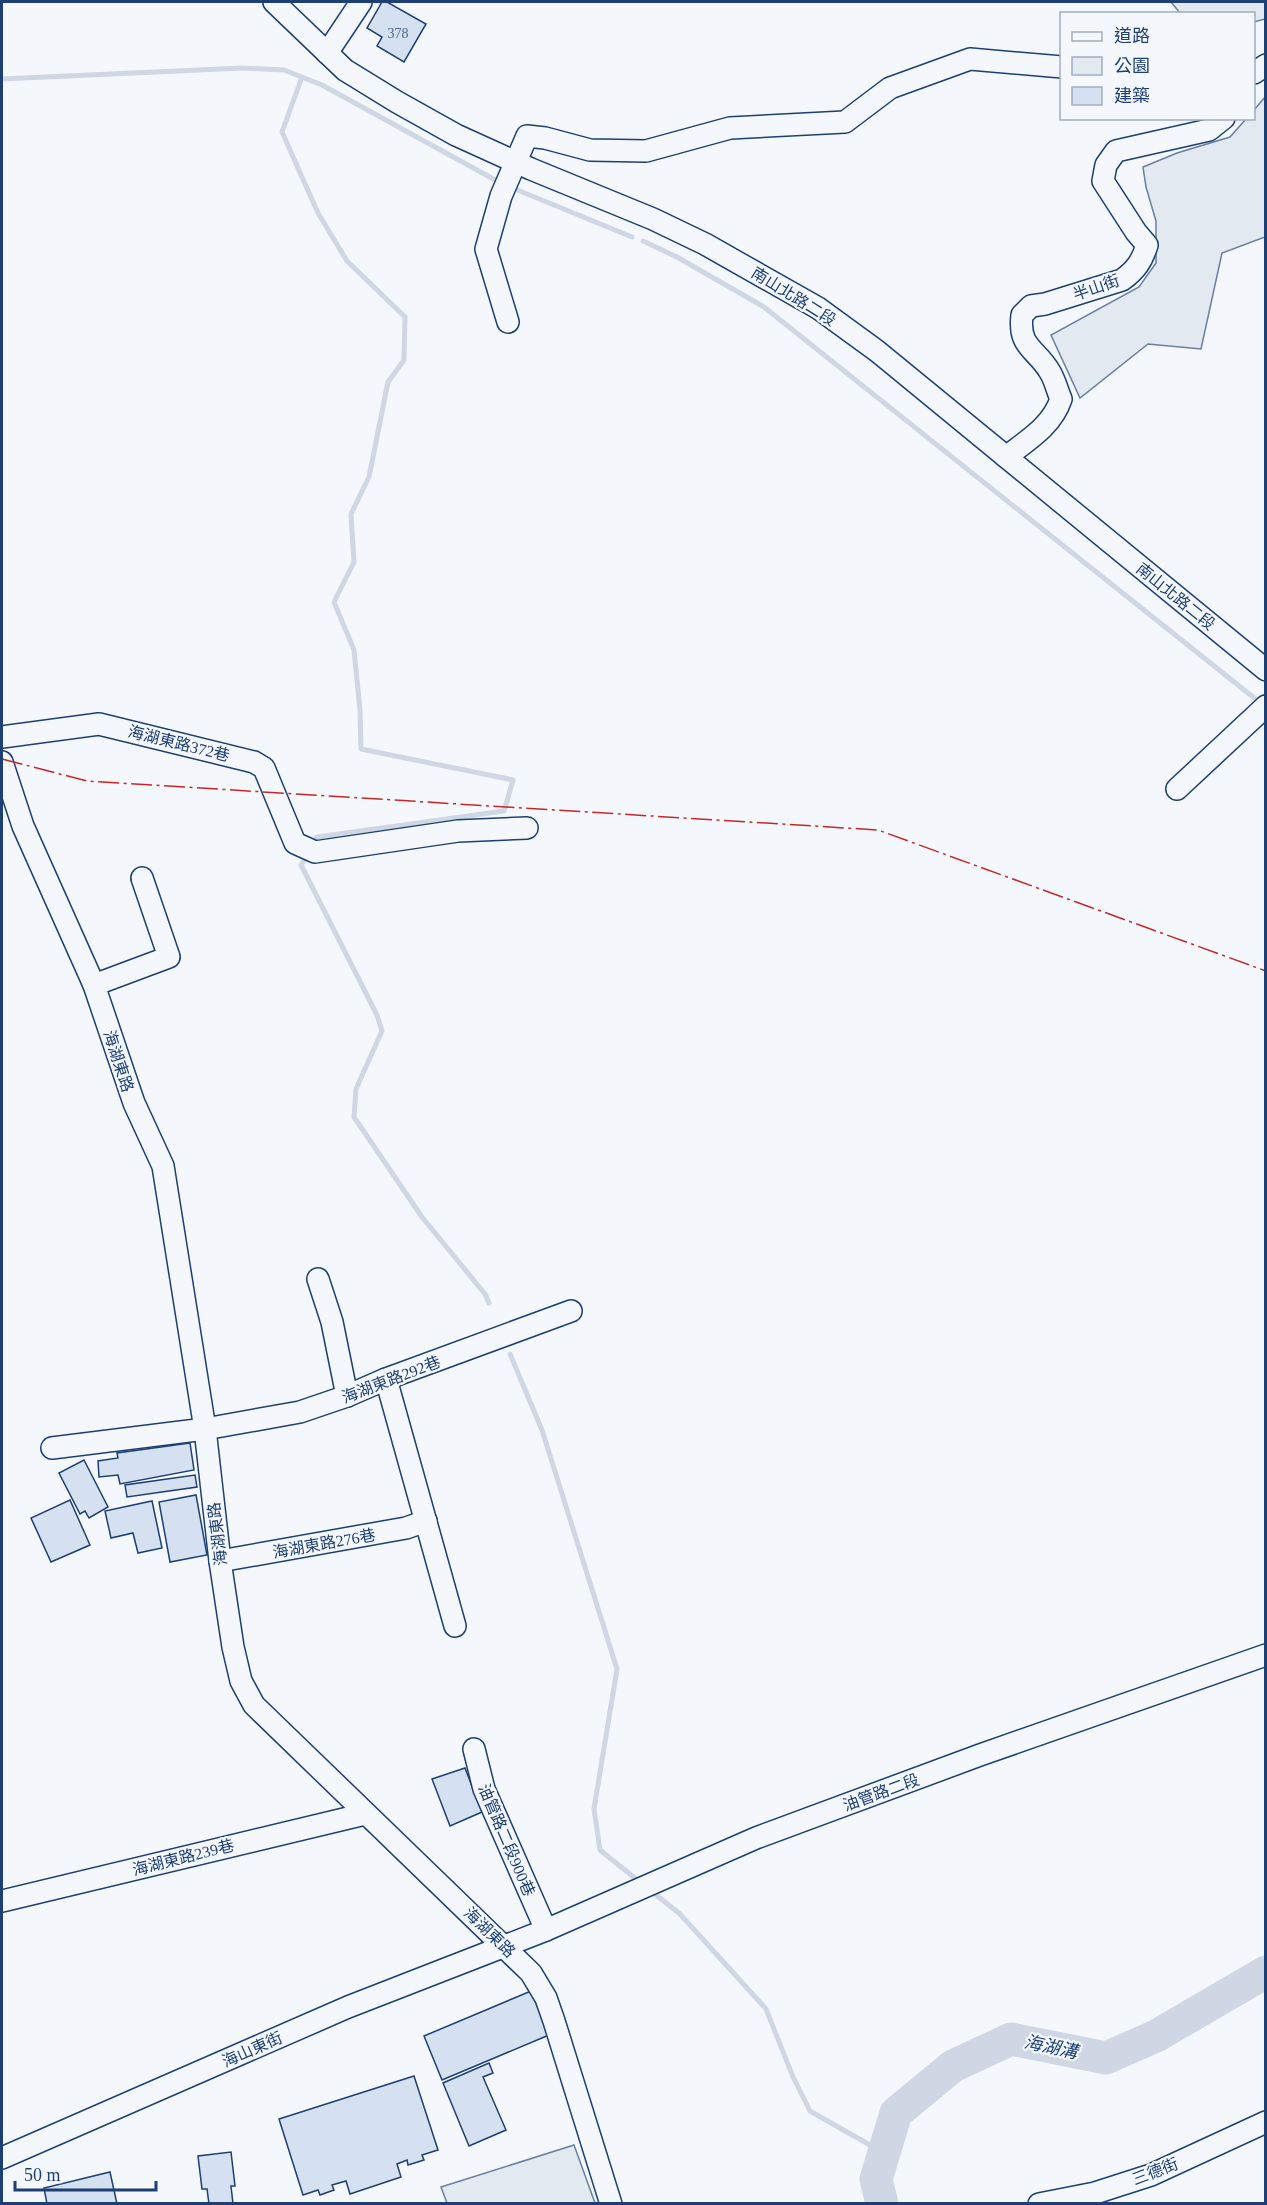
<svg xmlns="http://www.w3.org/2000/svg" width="1267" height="2205" font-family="'Times New Roman','Noto Sans TC',serif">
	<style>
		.green { fill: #e3e9f0; stroke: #687fa3; stroke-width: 1.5 }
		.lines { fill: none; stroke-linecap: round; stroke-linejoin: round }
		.stream { stroke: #cfd7e4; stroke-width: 5 }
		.river { stroke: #cfd7e4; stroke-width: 33 }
		.building { fill: #d5e0f0; stroke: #1d3f73; stroke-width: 1.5 }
		.minor-casing { stroke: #1d3f73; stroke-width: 24 }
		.minor { stroke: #f4f7fb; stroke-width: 21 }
		.power { stroke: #c62828; stroke-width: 1.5; stroke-dasharray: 21 4.5 3 4.5; stroke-linecap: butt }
		.labels { text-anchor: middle; stroke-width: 4.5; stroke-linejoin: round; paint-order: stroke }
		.number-label { font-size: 14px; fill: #4b6792 }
		.street-label { font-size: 16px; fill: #1d3f73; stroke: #f4f7fb }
		.water-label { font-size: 18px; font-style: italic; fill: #1d3f73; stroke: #f4f7fb }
	</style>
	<rect width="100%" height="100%" fill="#f4f7fb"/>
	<!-- green -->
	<g class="green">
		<polygon points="1171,2 1265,2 1265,19 1254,22 1254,14 1180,13"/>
		<polygon points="1265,97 1265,237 1222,253 1201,349 1148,344 1080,398 1051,335 1139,287 1156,263 1156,221 1146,187 1143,167 1177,153 1230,137 1246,119 1254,118 1254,110"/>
		<polygon points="574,2145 595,2203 447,2203 441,2187"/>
	</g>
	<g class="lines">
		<!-- stream -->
		<g class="stream">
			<polyline points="302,77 282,132 318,213 347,261 405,317 404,360 388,382 369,477 351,514 354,562 334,602 354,650 360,710 361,749 513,780 504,811 317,837 312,846"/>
			<polyline points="2,79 242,68 284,70 322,85 497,181"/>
			<polyline points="510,187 632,237"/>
			<polyline points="643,241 677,257 764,307 1258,701"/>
			<polyline points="308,854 301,865 377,1015 382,1031 356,1089 354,1117 422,1217 485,1294 489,1303"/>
			<polyline points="510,1354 542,1430 617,1669 594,1809 600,1850 641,1883"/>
			<polyline points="651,1891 680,1914 766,2009 793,2077 810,2111 884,2153"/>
		</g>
		<!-- river -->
		<polyline class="river" points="882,2204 876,2179 896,2113 953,2066 1011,2039 1106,2058 1156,2036 1266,1972"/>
	</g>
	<!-- building -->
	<g class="building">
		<polygon points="382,2 387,2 426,24 404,62 377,46 382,37 367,28"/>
		<polygon points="190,1443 194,1470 120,1484 118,1475 99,1477 98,1461 118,1458 117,1453"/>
		<polygon points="84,1460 108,1507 89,1518 85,1511 80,1514 59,1473"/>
		<polygon points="195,1475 197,1487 127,1497 125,1485"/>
		<polygon points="196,1495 207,1555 170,1562 159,1502"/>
		<polygon points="70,1500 90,1545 51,1562 31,1518"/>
		<polygon points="152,1501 162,1548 138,1553 133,1533 111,1538 105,1511"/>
		<polygon points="465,1768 482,1812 450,1826 432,1779"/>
		<polygon points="531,1991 549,2035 442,2080 424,2036"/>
		<polygon points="489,2063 493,2073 483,2077 506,2130 469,2146 443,2083"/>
		<polygon points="414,2076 438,2150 422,2155 424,2160 408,2165 407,2160 397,2164 401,2177 350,2194 346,2181 332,2185 334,2190 320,2195 318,2190 303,2195 279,2119"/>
		<polygon points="231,2152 235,2186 231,2186 233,2204 209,2204 207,2189 202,2189 198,2156"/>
		<polygon points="110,2172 117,2204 47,2204 44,2188"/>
	</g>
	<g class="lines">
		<defs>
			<g id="minor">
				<polyline points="274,2 345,70 397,102 456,135 531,169 653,219 705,244 818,308 877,351 1266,670"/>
				<polyline points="327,53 361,2"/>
				<polyline points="1254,73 1266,65"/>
				<polyline points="508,322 486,249 501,196 527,136 545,138 590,150 646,151 730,128 845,122 890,88 970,59 1062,67"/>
				<path d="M1006,457C1028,440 1052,426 1061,399C1057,390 1055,380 1050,372C1036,348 1018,348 1022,315L1031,306L1045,304L1122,280C1136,270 1142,261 1147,245L1136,232L1103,181L1106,165L1116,151L1209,130L1224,118"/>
				<polyline points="2,737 99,724 254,762 264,768 295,843 315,852 458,831 527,828"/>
				<polyline points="2,762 23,826 94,985 134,1103 163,1166 205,1429 220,1561 233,1647 241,1681 254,1705 531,1973 546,1998 554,2021 611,2204"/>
				<polyline points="1177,789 1266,706"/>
				<polyline points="94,985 169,957 142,878"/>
				<polyline points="318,1279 332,1322 347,1396"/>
				<polyline points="386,1379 455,1626"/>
				<polyline points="52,1448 205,1429 300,1412 347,1396 386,1379 571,1311"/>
				<polyline points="220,1561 406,1528 426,1521"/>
				<polyline points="474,1749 484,1789 546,1930"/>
				<polyline points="2,1901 365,1814"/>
				<polyline points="2,2158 348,2007 546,1930 756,1838 980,1755 1266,1655"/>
				<polyline points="1039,2204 1095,2193 1151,2175 1266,2122"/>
			</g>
		</defs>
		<!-- minor casing -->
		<use href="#minor" class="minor-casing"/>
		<!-- minor -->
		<use href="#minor" class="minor"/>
		<!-- power -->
		<polyline class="power" points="2,759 87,781 878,830 1266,971"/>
	</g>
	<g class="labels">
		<!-- number labels -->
		<g class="number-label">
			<text x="398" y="38">378</text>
		</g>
		<!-- street labels -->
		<g class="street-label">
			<text transform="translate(1096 287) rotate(-19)" y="6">半山街</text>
			<text transform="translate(794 296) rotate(32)" y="6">南山北路二段</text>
			<text transform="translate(1176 596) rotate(39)" y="6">南山北路二段</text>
			<text transform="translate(179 743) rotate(14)" y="6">海湖東路372巷</text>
			<text transform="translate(119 1061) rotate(72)" y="6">海湖東路</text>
			<text transform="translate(391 1379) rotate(-21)" y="6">海湖東路292巷</text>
			<text transform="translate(217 1534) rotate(-97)" y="6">海湖東路</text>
			<text transform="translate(324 1543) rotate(-10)" y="6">海湖東路276巷</text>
			<text transform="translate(881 1792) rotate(-20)" y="6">油管路二段</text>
			<text transform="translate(507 1840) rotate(67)" y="6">油管路二段900巷</text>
			<text transform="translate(183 1857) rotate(-14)" y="6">海湖東路239巷</text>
			<text transform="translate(490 1932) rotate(44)" y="6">海湖東路</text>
			<text transform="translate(252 2049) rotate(-24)" y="6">海山東街</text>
			<text transform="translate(1155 2171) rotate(-21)" y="6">三德街</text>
		</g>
		<!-- water labels -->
		<g class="water-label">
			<text transform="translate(1051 2047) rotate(12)" y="6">海湖溝</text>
		</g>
	</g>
	<!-- border -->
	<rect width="1267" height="2205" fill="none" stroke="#1d3f73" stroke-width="6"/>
	<!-- legend -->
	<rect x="1060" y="12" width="195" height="108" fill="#f4f7fb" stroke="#9eadc5" stroke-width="1.5"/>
	<rect x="1072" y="32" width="30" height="9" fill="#f4f7fb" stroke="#9eadc5" stroke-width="1.5"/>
	<text x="1114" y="42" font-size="18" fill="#1d3f73">道路</text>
	<rect x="1072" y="57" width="30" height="18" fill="#e3e9f0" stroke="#9eadc5" stroke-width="1.5"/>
	<text x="1114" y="72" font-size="18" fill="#1d3f73">公園</text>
	<rect x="1072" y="87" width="30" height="18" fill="#d5e0f0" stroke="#9eadc5" stroke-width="1.5"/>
	<text x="1114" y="102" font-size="18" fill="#1d3f73">建築</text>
	<!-- scale -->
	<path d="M15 2181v9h141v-9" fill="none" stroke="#1d3f73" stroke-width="3"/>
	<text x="24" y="2181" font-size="18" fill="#1d3f73" stroke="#f4f7fb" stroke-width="4.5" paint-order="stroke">50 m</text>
</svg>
